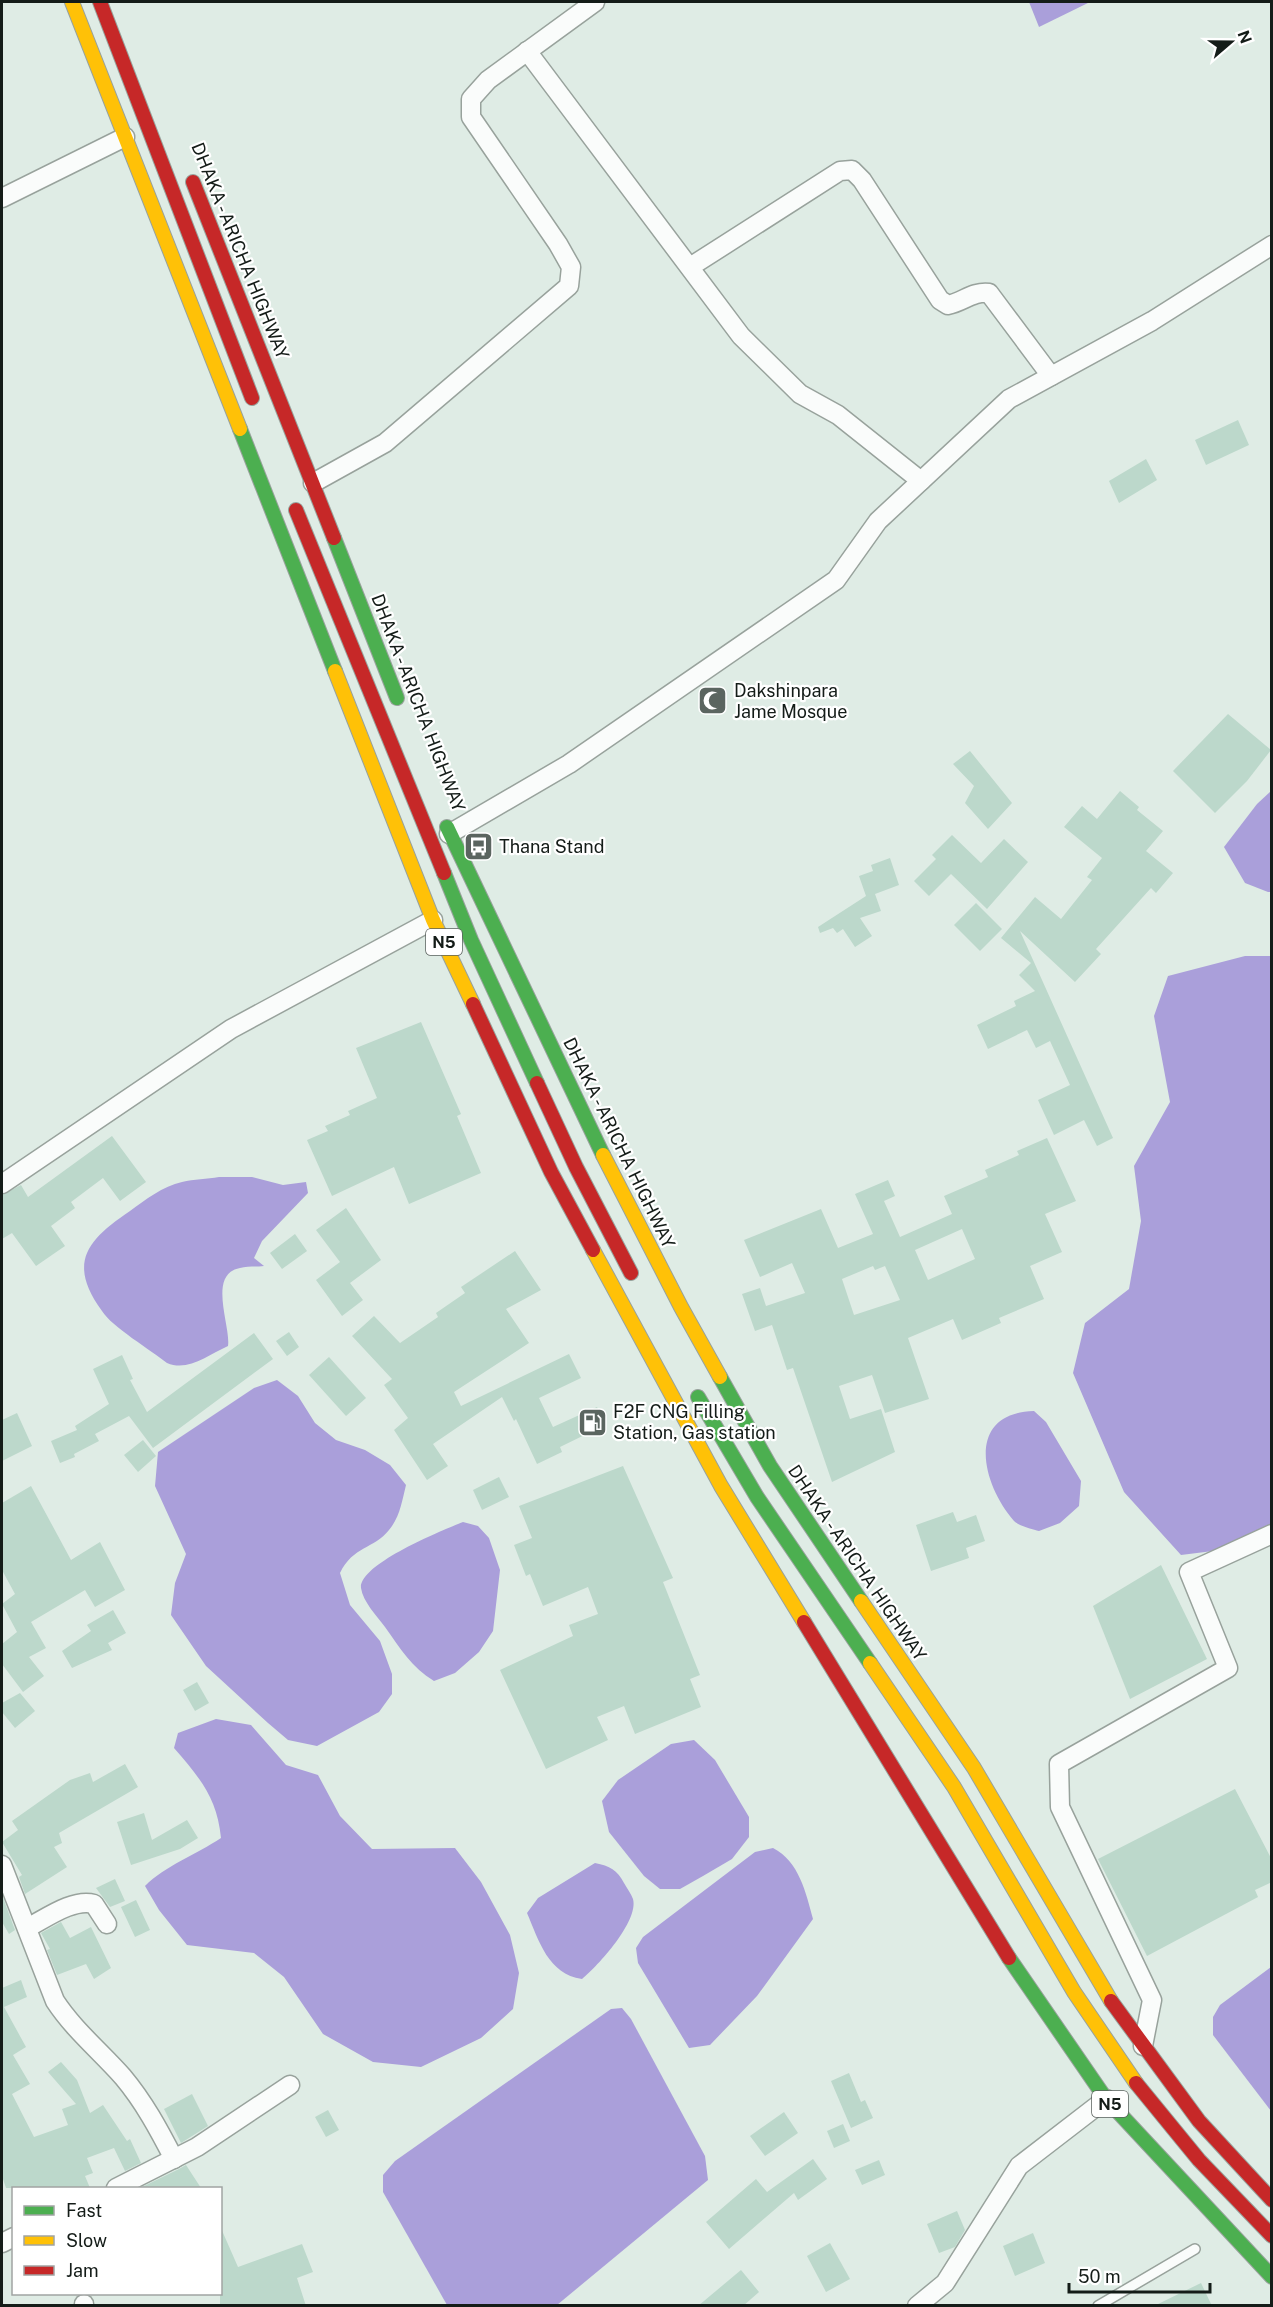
<svg xmlns="http://www.w3.org/2000/svg" width="1273" height="2307" font-family="'Public Sans',sans-serif">
	<style>
		.water { fill: #aa9fda }
		.building { fill: #bcd8cb; fill-rule: evenodd }
		.lines { fill: none; stroke-linecap: round; stroke-linejoin: round }
		.lane-casing { stroke: #98a29c; stroke-width: 12 }
		.street-casing { stroke: #98a29c; stroke-width: 21 }
		.fast-casing { stroke: #98a29c; stroke-width: 16 }
		.slow-casing { stroke: #98a29c; stroke-width: 16 }
		.jam-casing { stroke: #98a29c; stroke-width: 16 }
		.lane { stroke: #fafcfb; stroke-width: 9 }
		.street { stroke: #fafcfb; stroke-width: 18 }
		.fast { stroke: #4caf50; stroke-width: 14 }
		.slow { stroke: #ffc107; stroke-width: 14 }
		.jam { stroke: #c62828; stroke-width: 14 }
		.labels { text-anchor: middle; stroke-width: 4.5; stroke-linejoin: round; paint-order: stroke }
		.shield { fill: #fff; stroke: #5a605d; stroke-width: 1.5 }
		.shield-label { font-size: 16px; font-weight: bold; fill: #141c18 }
		.street-label { font-size: 18px; fill: #141c18; stroke: #fff }
		.poi-label { font-size: 18px; fill: #141c18; stroke: #fff; text-anchor: start }
	</style>
	<rect width="100%" height="100%" fill="#dfece5"/>
	<!-- water -->
	<g class="water">
		<polygon points="1029,2 1090,2 1039,27"/>
		<polygon points="1271,791 1272,892 1268,892 1245,883 1224,847 1257,804"/>
		<polygon points="1245,956 1271,956 1271,1524 1213,1551 1181,1555 1124,1492 1073,1373 1085,1323 1129,1289 1141,1221 1134,1166 1170,1102 1154,1016 1168,976"/>
		<path d="M219,1177H252L283,1185L306,1182L308,1193L262,1241L254,1258L264,1266C256,1267 247,1266 240,1268C207,1274 231,1326 228,1346C208,1355 188,1372 167,1363C151,1350 112,1327 102,1311C67,1263 87,1240 130,1211C145,1200 163,1186 182,1182C194,1179 207,1179 219,1177Z"/>
		<path d="M277,1380L298,1396L315,1423L336,1440L365,1450L390,1465L406,1485C402,1501 400,1517 389,1530C374,1549 353,1546 340,1573L350,1605L380,1641L392,1674V1694L379,1712L317,1746L288,1740L268,1723L206,1666L171,1615L175,1583L186,1554L155,1486L158,1452L254,1388Z"/>
		<path d="M1034,1411L1046,1422L1081,1481L1079,1506L1060,1523L1039,1531C1032,1529 1019,1526 1014,1521C981,1483 965,1413 1034,1411Z"/>
		<path d="M463,1522L478,1526L489,1538L500,1570L493,1631L479,1652L455,1673L434,1681C412,1668 400,1648 385,1627C377,1616 363,1602 361,1588C359,1564 443,1530 463,1522Z"/>
		<path d="M216,1719L251,1725L286,1765L318,1775L340,1816L372,1849L455,1848L481,1882L510,1935L519,1973L513,2009L481,2038L421,2067L373,2062L323,2034L284,1977L254,1953L187,1945L159,1910L145,1886C165,1866 197,1854 221,1838C217,1797 199,1777 174,1748L178,1733Z"/>
		<polygon points="694,1740 715,1760 749,1817 749,1837 732,1859 703,1876 680,1889 660,1889 644,1876 609,1832 602,1801 618,1780 671,1744"/>
		<path d="M773,1848C799,1861 806,1893 813,1919L757,1996L710,2045L689,2048L638,1963L636,1948L643,1937L755,1852Z"/>
		<path d="M595,1863C610,1866 617,1870 624,1883C627,1888 631,1894 633,1899C639,1921 598,1966 582,1979C548,1974 539,1941 527,1913L538,1898Z"/>
		<polygon points="1271,1967 1271,2111 1213,2035 1213,2017 1220,2005"/>
		<polygon points="622,2008 631,2019 705,2156 708,2180 557,2305 447,2305 383,2192 383,2175 395,2161 611,2009"/>
	</g>
	<!-- building -->
	<g class="building">
		<polygon points="1238,420 1249,445 1206,465 1195,440"/>
		<polygon points="1146,459 1157,480 1119,503 1109,481"/>
		<polygon points="1228,714 1271,750 1247,781 1215,813 1173,771"/>
		<polygon points="970,751 1012,803 988,829 965,803 974,786 953,764"/>
		<polygon points="1120,791 1139,807 1137,810 1163,831 1146,851 1173,873 1156,893 1151,888 1096,949 1101,954 1075,982 1020,931 1113,1138 1097,1146 1084,1120 1054,1135 1038,1100 1070,1085 1050,1041 1036,1048 1027,1030 988,1049 977,1025 1016,1006 1014,1001 1035,991 1019,975 1031,963 1001,938 1035,897 1061,919 1092,880 1087,877 1102,858 1064,827 1082,806 1097,819"/>
		<polygon points="952,835 981,863 1004,839 1028,862 987,909 951,874 929,896 914,881 936,859 932,855"/>
		<polygon points="890,858 899,885 875,894 881,911 860,918 872,936 855,947 843,929 837,933 833,928 820,933 818,927 866,896 859,876 873,871 871,865"/>
		<polygon points="976,903 1002,929 980,951 954,925"/>
		<polygon points="421,1022 461,1114 457,1116 481,1173 409,1204 394,1167 332,1196 307,1140 328,1131 325,1126 350,1115 348,1111 377,1098 356,1048"/>
		<polygon points="112,1136 146,1182 120,1201 103,1178 71,1202 75,1208 51,1226 65,1246 36,1266 12,1233 2,1239 2,1195 21,1185 28,1197"/>
		<path d="M1047,1138L1076,1201L1045,1214L1062,1252L1030,1266L1044,1299L999,1318L1001,1323L962,1340L953,1319L908,1338L929,1399L885,1413L872,1375L839,1386L850,1419L881,1409L895,1452L832,1482L793,1368L787,1370L772,1325L755,1331L742,1294L760,1288L766,1306L805,1293L792,1263L760,1277L744,1240L821,1209L838,1248L873,1234L855,1194L888,1180L895,1196L884,1201L900,1237L952,1214L944,1196L988,1177L985,1170L1019,1155L1017,1151ZM962,1229L975,1259L928,1280L915,1250ZM873,1266L875,1270L885,1266L900,1300L854,1315L842,1279Z"/>
		<polygon points="346,1208 381,1260 350,1283 363,1300 342,1316 316,1280 340,1262 316,1230"/>
		<polygon points="295,1234 307,1251 282,1269 270,1253"/>
		<polygon points="515,1251 541,1290 506,1309 529,1343 454,1392 461,1406 569,1354 581,1378 539,1398 553,1427 597,1407 605,1425 560,1447 562,1452 537,1464 516,1419 514,1421 502,1397 433,1444 448,1466 427,1480 394,1430 408,1418 384,1385 392,1379 352,1336 374,1316 400,1343 438,1317 436,1313 465,1293 461,1287"/>
		<polygon points="289,1332 299,1347 287,1356 276,1341"/>
		<polygon points="254,1333 273,1359 153,1448 129,1416 95,1434 99,1441 74,1454 75,1457 60,1463 51,1441 77,1430 75,1426 109,1404 93,1369 122,1355 133,1379 130,1380 147,1412"/>
		<polygon points="329,1357 366,1398 346,1416 309,1375"/>
		<polygon points="17,1413 32,1446 2,1461 2,1420"/>
		<polygon points="143,1440 156,1456 138,1472 124,1455"/>
		<polygon points="623,1466 673,1578 663,1582 700,1675 690,1679 701,1707 635,1734 624,1706 597,1717 608,1740 546,1769 500,1670 573,1636 569,1625 598,1614 588,1587 543,1606 530,1574 526,1576 514,1545 532,1538 519,1506"/>
		<polygon points="499,1477 509,1497 482,1510 473,1490"/>
		<polygon points="31,1486 71,1560 100,1542 125,1590 95,1607 85,1590 31,1622 46,1648 29,1657 44,1676 23,1692 2,1664 2,1644 17,1632 2,1604 15,1594 2,1570 2,1503"/>
		<polygon points="953,1512 957,1522 976,1515 985,1541 966,1548 969,1558 931,1571 916,1525"/>
		<polygon points="1161,1565 1207,1659 1130,1699 1093,1606"/>
		<polygon points="113,1610 126,1633 108,1643 112,1650 72,1668 62,1651 91,1631 87,1625"/>
		<polygon points="197,1682 209,1703 195,1711 183,1690"/>
		<polygon points="20,1693 35,1711 15,1728 2,1712 2,1703"/>
		<polygon points="125,1764 138,1787 59,1833 62,1843 54,1847 67,1867 25,1894 19,1877 22,1875 2,1842 18,1830 12,1821 70,1780 90,1773 93,1782"/>
		<polygon points="1235,1789 1272,1860 1272,1882 1255,1890 1258,1897 1147,1956 1098,1859"/>
		<polygon points="144,1813 152,1840 187,1820 198,1838 180,1849 131,1865 117,1822"/>
		<polygon points="115,1879 125,1901 110,1907 96,1888"/>
		<polygon points="2,1895 15,1930 9,1934 2,1922"/>
		<polygon points="136,1900 150,1930 135,1937 121,1907"/>
		<polygon points="61,1922 70,1938 91,1927 111,1968 94,1979 86,1964 57,1975 47,1950 50,1949 41,1933"/>
		<polygon points="21,1980 27,1997 4,2007 26,2047 13,2055 30,2084 12,2094 34,2137 68,2125 62,2109 76,2104 48,2072 61,2062 77,2080 90,2113 103,2105 127,2141 130,2139 141,2163 125,2171 114,2148 87,2158 93,2173 85,2176 90,2188 6,2188 2,2176 2,1988"/>
		<polygon points="849,2073 861,2102 865,2100 873,2118 851,2128 831,2081"/>
		<polygon points="192,2094 208,2126 181,2143 164,2109"/>
		<polygon points="328,2110 339,2130 326,2137 315,2117"/>
		<polygon points="784,2112 798,2133 765,2156 750,2136"/>
		<polygon points="843,2124 850,2141 834,2148 827,2131"/>
		<polygon points="813,2159 827,2179 798,2200 794,2193 729,2249 706,2222 756,2179 767,2192"/>
		<polygon points="879,2160 885,2175 862,2185 855,2170"/>
		<polygon points="186,2165 201,2188 140,2188 179,2169"/>
		<polygon points="957,2211 965,2230 955,2247 939,2253 927,2224"/>
		<polygon points="220,2226 238,2267 302,2244 313,2272 297,2278 306,2306 220,2306"/>
		<polygon points="1033,2233 1045,2263 1015,2276 1003,2246"/>
		<polygon points="830,2243 850,2279 826,2292 807,2256"/>
		<polygon points="741,2270 759,2292 743,2306 698,2306"/>
		<polygon points="1201,2283 1212,2306 1154,2306"/>
	</g>
	<g class="lines">
		<defs>
			<polyline id="lane" points="1098,2306 1195,2249"/>
			<g id="street">
				<polyline points="527,51 741,336 800,394 838,415 921,481"/>
				<polyline points="2,198 125,137"/>
				<path d="M690,267L840,171L852,170L862,180L940,300L948,305C963,302 973,291 989,293L1051,376"/>
				<polyline points="313,483 385,443 569,286 571,267 558,244 471,117 471,99 488,80 595,2"/>
				<polyline points="449,834 569,764 836,580 878,521 1009,399 1152,321 1272,245"/>
				<polyline points="2,1184 231,1029 433,920"/>
				<path d="M2,1865L55,2001C74,2030 100,2051 123,2077C144,2102 159,2130 174,2159"/>
				<path d="M27,1928C45,1919 73,1898 94,1904L107,1924"/>
				<polyline points="1143,2046 1152,2000 1060,1807 1059,1764 1228,1668 1189,1572 1272,1534"/>
				<polyline points="116,2188 197,2147 290,2085"/>
				<polyline points="2,2243 14,2237"/>
				<polyline points="84,2304 84,2306"/>
				<polyline points="917,2306 945,2283 1019,2166 1106,2099"/>
			</g>
			<g id="fast">
				<polyline points="240,429 335,671"/>
				<polyline points="334,538 397,698"/>
				<polyline points="447,827 603,1155"/>
				<polyline points="444,873 471,940 537,1083"/>
				<polyline points="720,1377 770,1466 861,1601"/>
				<polyline points="698,1397 757,1497 870,1663"/>
				<polyline points="1009,1958 1106,2099 1272,2277"/>
			</g>
			<g id="slow">
				<polyline points="72,2 240,429"/>
				<polyline points="335,671 433,920 473,1004"/>
				<polyline points="603,1155 681,1307 720,1377"/>
				<polyline points="593,1250 721,1486 804,1622"/>
				<polyline points="861,1601 974,1768 1111,2001"/>
				<polyline points="870,1663 954,1787 1074,1992 1136,2083"/>
			</g>
			<g id="jam">
				<polyline points="100,2 252,398"/>
				<polyline points="193,182 334,538"/>
				<polyline points="296,510 444,873"/>
				<polyline points="473,1004 551,1172 593,1250"/>
				<polyline points="537,1083 576,1167 631,1273"/>
				<polyline points="804,1622 1009,1958"/>
				<polyline points="1111,2001 1199,2121 1272,2200"/>
				<polyline points="1136,2083 1199,2160 1272,2236"/>
			</g>
		</defs>
		<!-- lane casing -->
		<use href="#lane" class="lane-casing"/>
		<!-- street casing -->
		<use href="#street" class="street-casing"/>
		<!-- fast casing -->
		<use href="#fast" class="fast-casing"/>
		<!-- slow casing -->
		<use href="#slow" class="slow-casing"/>
		<!-- jam casing -->
		<use href="#jam" class="jam-casing"/>
		<!-- lane -->
		<use href="#lane" class="lane"/>
		<!-- street -->
		<use href="#street" class="street"/>
		<!-- fast -->
		<use href="#fast" class="fast"/>
		<!-- slow -->
		<use href="#slow" class="slow"/>
		<!-- jam -->
		<use href="#jam" class="jam"/>
	</g>
	<!-- icons -->
	<defs>
		<symbol id="mosque-square" viewBox="-11 -11 22 22"><rect x="-9" y="-9" width="18" height="18" rx="4" fill="#5b6560" stroke="#fff"/><path d="M3.5-4.9A6 6 0 1 0 3.5 4.9A5 5 0 1 1 3.5-4.9Z" fill="#fff"/></symbol>
		<symbol id="bus-square" viewBox="-11 -11 22 22"><rect x="-9" y="-9" width="18" height="18" rx="4" fill="#5b6560" stroke="#fff"/><path d="M-5-6H5V4H4V6H2V4H-2V6H-4V4H-5ZM-3.5-4V0h7V-4ZM-3.5 1.2v1.5H-2V1.2ZM2 1.2v1.5H3.5V1.2Z" fill="#fff"/></symbol>
		<symbol id="fuel-square" viewBox="-11 -11 22 22"><rect x="-9" y="-9" width="18" height="18" rx="4" fill="#5b6560" stroke="#fff"/><path d="M-5.5-6h7V0h2V4h1.3V-2.5L3-4.5l.8-.8L6-3V5H2.5V1h-1V6h-7ZM-4.2-4.7v3.2H.2V-4.7Z" fill="#fff"/></symbol>
	</defs>
	<g fill-rule="evenodd">
		<use href="#mosque-square" x="696" y="684" width="33" height="33"/>
		<use href="#bus-square" x="462" y="830" width="33" height="33"/>
		<use href="#fuel-square" x="576" y="1406" width="33" height="33"/>
	</g>
	<g class="labels">
		<!-- shield labels -->
		<g class="shield">
			<rect x="426" y="929" width="36" height="26" rx="4.5"/>
			<rect x="1092" y="2091" width="36" height="26" rx="4.5"/>
		</g>
		<g class="shield-label">
			<text x="444" y="948">N5</text>
			<text x="1110" y="2110">N5</text>
		</g>
		<!-- street labels -->
		<g class="street-label">
			<text transform="translate(240 251) rotate(68)" y="6">DHAKA - ARICHA HIGHWAY</text>
			<text transform="translate(418 703) rotate(69)" y="6">DHAKA - ARICHA HIGHWAY</text>
			<text transform="translate(619 1143) rotate(64)" y="6">DHAKA - ARICHA HIGHWAY</text>
			<text transform="translate(857 1563) rotate(56)" y="6">DHAKA - ARICHA HIGHWAY</text>
		</g>
		<!-- poi labels -->
		<g class="poi-label">
			<text x="734" y="697">Dakshinpara<tspan x="734" dy="21">Jame Mosque</tspan></text>
			<text x="499" y="853">Thana Stand</text>
			<text x="613" y="1418">F2F CNG Filling<tspan x="613" dy="21">Station, Gas station</tspan></text>
		</g>
	</g>
	<!-- border -->
	<rect width="1273" height="2307" fill="none" stroke="#141c18" stroke-width="6"/>
	<!-- legend -->
	<rect x="12" y="2187" width="210" height="108" fill="#ffffff" stroke="#a1a4a3" stroke-width="1.5"/>
	<rect x="24" y="2206" width="30" height="9" fill="#4caf50" stroke="#a1a4a3" stroke-width="1.5"/>
	<text x="66" y="2217" font-size="18" fill="#141c18">Fast</text>
	<rect x="24" y="2236" width="30" height="9" fill="#ffc107" stroke="#a1a4a3" stroke-width="1.5"/>
	<text x="66" y="2247" font-size="18" fill="#141c18">Slow</text>
	<rect x="24" y="2266" width="30" height="9" fill="#c62828" stroke="#a1a4a3" stroke-width="1.5"/>
	<text x="66" y="2277" font-size="18" fill="#141c18">Jam</text>
	<!-- north arrow -->
	<g transform="translate(1231 42) rotate(70)" stroke="#ffffff" stroke-width="4.5" paint-order="stroke">
	<path d="M0-4.5L10 22L0 15L-10 22Z" fill="#141c18"/>
	<text y="-9" font-size="16" font-weight="bold" text-anchor="middle" fill="#141c18">N</text>
	</g>
	<!-- scale -->
	<path d="M1069 2283v9h141v-9" fill="none" stroke="#141c18" stroke-width="3"/>
	<text x="1078" y="2283" font-size="18" fill="#141c18" stroke="#ffffff" stroke-width="4.5" paint-order="stroke">50 m</text>
</svg>
